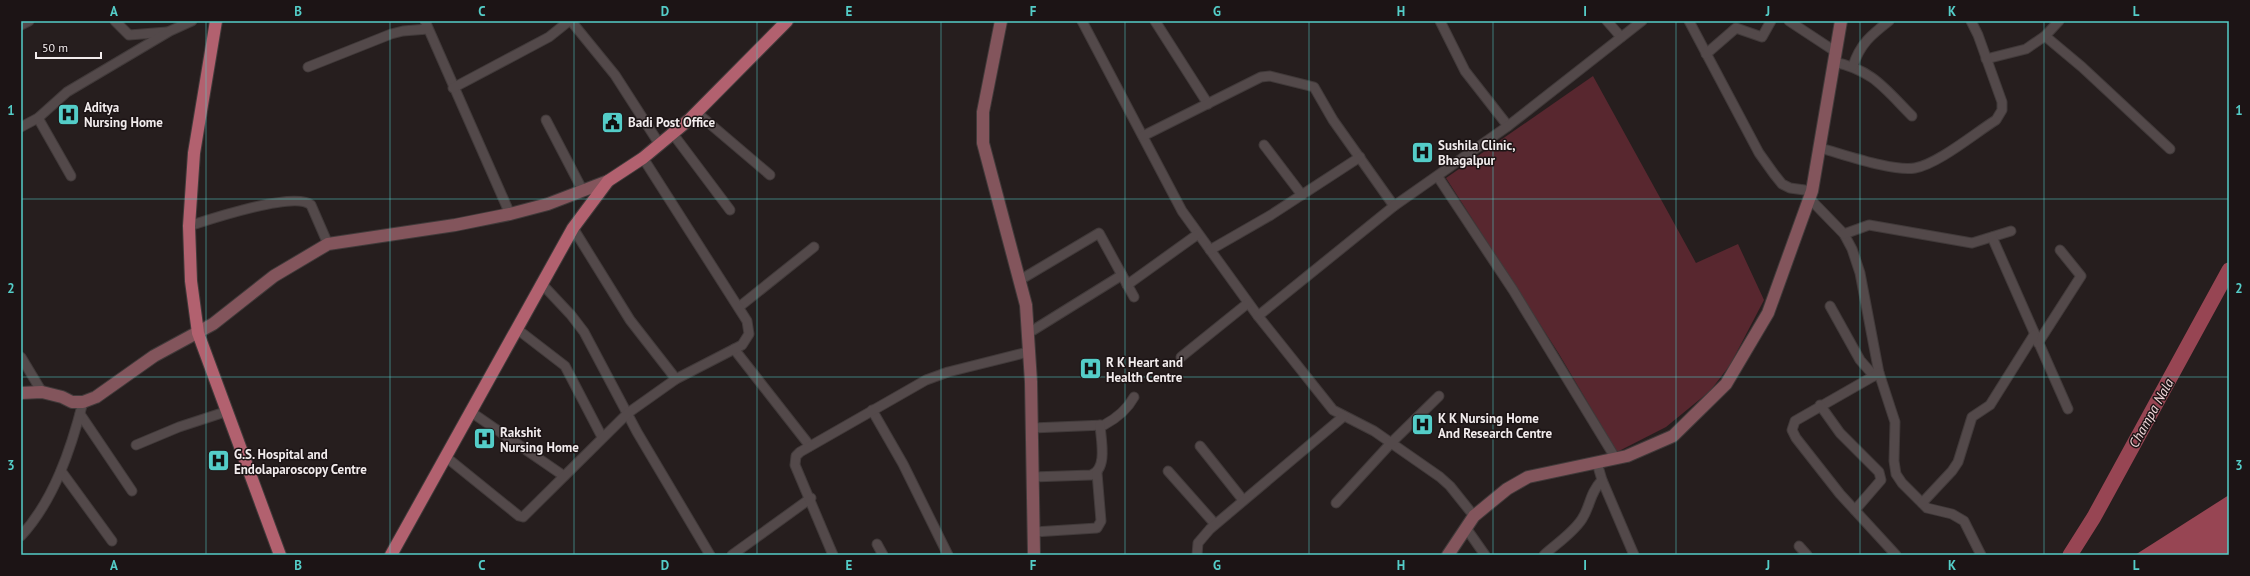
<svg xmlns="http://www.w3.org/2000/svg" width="2250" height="576" font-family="'PT Sans',sans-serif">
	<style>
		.green { fill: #58272f }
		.water { fill: #974553 }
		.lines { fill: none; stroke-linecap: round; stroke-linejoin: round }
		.river { stroke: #974553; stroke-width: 15 }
		.street-casing { stroke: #413a3a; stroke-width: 11 }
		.secondary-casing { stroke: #413a3a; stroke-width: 14 }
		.primary-casing { stroke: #413a3a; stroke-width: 14 }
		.street { stroke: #53494a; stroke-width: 9 }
		.secondary { stroke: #83555c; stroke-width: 12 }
		.primary { stroke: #b2616f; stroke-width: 12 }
		.grid { fill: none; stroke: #54cdc8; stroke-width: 1; stroke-opacity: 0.55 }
		.labels { text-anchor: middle; stroke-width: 3; stroke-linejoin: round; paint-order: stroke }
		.poi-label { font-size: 13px; font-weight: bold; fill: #f2eced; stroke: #1c1415; text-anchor: start }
		.water-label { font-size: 14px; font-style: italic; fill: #f3d9dc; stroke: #1c1415 }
		.neatline { fill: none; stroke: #54cdc8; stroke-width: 1.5 }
		.grid-label { font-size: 13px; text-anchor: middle; font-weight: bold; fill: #54cdc8 }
	</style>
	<rect width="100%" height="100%" fill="#261e1e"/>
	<!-- green -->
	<polygon class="green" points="1593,76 1696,263 1738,244 1764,300 1730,365 1710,391 1666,427 1617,452 1559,354 1446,178"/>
	<!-- water -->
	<polygon class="water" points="2229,495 2229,555 2135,555"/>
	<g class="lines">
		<!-- river -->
		<polyline class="river" points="2070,555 2094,517 2229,270"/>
		<defs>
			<g id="street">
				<polyline points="115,21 129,35 167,32"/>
				<polyline points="425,21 510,214"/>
				<polyline points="571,21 615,75 660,145"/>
				<polyline points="1082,21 1182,211 1258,316 1333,410 1374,431 1440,477 1450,486 1474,516"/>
				<polyline points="1155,21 1208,104"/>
				<polyline points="1440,21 1465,71 1508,126"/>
				<polyline points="1607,21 1621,37"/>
				<polyline points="1689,21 1759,153 1774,174 1782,184 1790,188 1812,191"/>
				<polyline points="1789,21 1836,52"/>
				<polyline points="21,25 29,21"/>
				<polyline points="2045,36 2082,67 2170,149"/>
				<polyline points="1706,54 1736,28 1762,37 1771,21"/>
				<polyline points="1986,59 2026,49 2045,36 2059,21"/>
				<path d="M1834,62C1873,70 1885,89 1912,116"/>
				<path d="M1853,66C1860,44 1871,35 1889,21"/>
				<polyline points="308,67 391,34 403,31 428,29"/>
				<polyline points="453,88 549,37 569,21"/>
				<polyline points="696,112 770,175"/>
				<polyline points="38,118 71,176"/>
				<polyline points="546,120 583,191"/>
				<polyline points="21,127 38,118 67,92 170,31 192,21"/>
				<polyline points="673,134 730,210"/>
				<polyline points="1143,136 1261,77 1270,76 1314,87 1333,120 1394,206"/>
				<polyline points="1264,145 1302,195"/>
				<path d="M1820,148C1843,154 1893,172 1915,168C1938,164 1975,133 1996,120L2002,110V102L1978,35L1971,21"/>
				<polyline points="1438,177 1513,290 1616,459"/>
				<polyline points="1810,199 1844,234 1852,249 1860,273 1879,373 1895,422 1894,461 1896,474 1902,483 1927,508 1952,514 1964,521 1981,555"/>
				<path d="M189,226C211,219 295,191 311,205L328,244"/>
				<polyline points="573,228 630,320 676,379"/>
				<polyline points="1844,234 1869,225 1972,243 2011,231"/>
				<polyline points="1992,237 2068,409"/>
				<polyline points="1210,250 1271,215 1360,157"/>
				<polyline points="1020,280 1099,233 1134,297"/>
				<polyline points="541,283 571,315 584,332 637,432 710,555"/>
				<polyline points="1127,285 1198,234"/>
				<polyline points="1830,306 1860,360 1874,376"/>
				<polyline points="739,307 814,247"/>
				<polyline points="1258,316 1394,206 1508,126 1642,21"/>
				<polyline points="517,329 565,366 602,437"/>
				<polyline points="1027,334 1122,275"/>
				<polyline points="2038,343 2081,276 2060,250"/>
				<polyline points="734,349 810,446"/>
				<polyline points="21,357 42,392"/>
				<polyline points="1181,357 1248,303"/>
				<polyline points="1879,373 1795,421 1792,430 1796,438 1840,494 1896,555"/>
				<polyline points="1820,405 1840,433 1879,472 1881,480 1855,510"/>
				<polyline points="872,410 903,464 948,555"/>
				<polyline points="471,412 564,476"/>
				<polyline points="80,414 132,491"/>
				<path d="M1032,428L1104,425C1117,418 1127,410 1134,397"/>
				<polyline points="136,445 179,427 228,411"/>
				<polyline points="1200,446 1243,500"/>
				<polyline points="446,457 519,516 523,517 628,413 676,379 742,345 749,334 747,321 643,158"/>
				<polyline points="1597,463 1602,480 1634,555"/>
				<polyline points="61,471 112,541"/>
				<polyline points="1168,471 1215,524"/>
				<path d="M1032,477L1091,475C1108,469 1101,440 1100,425"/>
				<polyline points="1336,503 1392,442 1439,396"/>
				<polyline points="1922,503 1952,471 1958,462 1972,417 1990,405 2034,335"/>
				<polyline points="1466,528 1485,555"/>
				<polyline points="1034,532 1097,528 1101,521 1097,473"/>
				<path d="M21,536C54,500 71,449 83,402"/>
				<polyline points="877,544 883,555"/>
				<polyline points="1799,546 1807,555"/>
				<polyline points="732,555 811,498"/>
				<polyline points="833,555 795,465 796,456 800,452 926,380 948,372 1028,352"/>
				<polyline points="1197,555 1198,543 1210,529 1344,416"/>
				<path d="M1544,555C1556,544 1573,533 1582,519C1591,505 1589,494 1602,480"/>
			</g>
			<g id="secondary">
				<polyline points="1001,21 983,112 983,143 1026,305 1031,382 1034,555"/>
				<polyline points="21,393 42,392 62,397 72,402 83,402 96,397 154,356 213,324 274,276 328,244 455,225 510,214 548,204 608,181"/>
				<polyline points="1448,555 1474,516 1507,489 1528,477 1627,456 1673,436 1726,384 1768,313 1812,191 1841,21"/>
			</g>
			<g id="primary">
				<polyline points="216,21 194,153 189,226 191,281 198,333 280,555"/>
				<polyline points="391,555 573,228 608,181 643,158 690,119 787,21"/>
			</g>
		</defs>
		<!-- street casing -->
		<use href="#street" class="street-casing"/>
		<!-- secondary casing -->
		<use href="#secondary" class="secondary-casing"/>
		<!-- primary casing -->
		<use href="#primary" class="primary-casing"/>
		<!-- street -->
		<use href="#street" class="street"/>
		<!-- secondary -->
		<use href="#secondary" class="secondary"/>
		<!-- primary -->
		<use href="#primary" class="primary"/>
	</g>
	<!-- grid -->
	<path class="grid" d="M206,21V555M390,21V555M574,21V555M757,21V555M941,21V555M1125,21V555M1309,21V555M1493,21V555M1676,21V555M1860,21V555M2044,21V555M21,199H2229M21,377H2229"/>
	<!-- icons -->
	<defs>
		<symbol id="hospital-square" viewBox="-11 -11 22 22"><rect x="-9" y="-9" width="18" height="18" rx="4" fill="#54cdc8" stroke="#1c1415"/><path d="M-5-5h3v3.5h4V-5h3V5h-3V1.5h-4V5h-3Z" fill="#111"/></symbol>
		<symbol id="civic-square" viewBox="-11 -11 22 22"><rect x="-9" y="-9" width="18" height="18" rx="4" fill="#54cdc8" stroke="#1c1415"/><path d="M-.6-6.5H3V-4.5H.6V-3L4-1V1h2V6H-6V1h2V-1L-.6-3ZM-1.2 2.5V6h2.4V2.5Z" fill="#111"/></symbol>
	</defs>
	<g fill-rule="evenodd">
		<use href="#hospital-square" x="56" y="102" width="25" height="25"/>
		<use href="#civic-square" x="600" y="110" width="25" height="25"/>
		<use href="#hospital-square" x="1410" y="140" width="25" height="25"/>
		<use href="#hospital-square" x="1078" y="356" width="25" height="25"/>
		<use href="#hospital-square" x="1410" y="412" width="25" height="25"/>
		<use href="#hospital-square" x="472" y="426" width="25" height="25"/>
		<use href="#hospital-square" x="206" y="448" width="25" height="25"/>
	</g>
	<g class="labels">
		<!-- poi labels -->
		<g class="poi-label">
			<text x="84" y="112">Aditya<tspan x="84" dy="15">Nursing Home</tspan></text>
			<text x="628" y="127">Badi Post Office</text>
			<text x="1438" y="150">Sushila Clinic,<tspan x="1438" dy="15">Bhagalpur</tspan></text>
			<text x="1106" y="367">R K Heart and<tspan x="1106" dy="15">Health Centre</tspan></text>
			<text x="1438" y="423">K K Nursing Home<tspan x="1438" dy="15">And Research Centre</tspan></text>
			<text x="500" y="437">Rakshit<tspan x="500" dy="15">Nursing Home</tspan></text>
			<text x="234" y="459">G.S. Hospital and<tspan x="234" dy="15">Endolaparoscopy Centre</tspan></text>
		</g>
		<!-- water labels -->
		<g class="water-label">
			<text transform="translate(2151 413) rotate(-61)" y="5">Champa Nala</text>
		</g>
	</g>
	<!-- border -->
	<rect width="2250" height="576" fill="none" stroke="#1c1415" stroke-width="44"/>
	<!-- scale -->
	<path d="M36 52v6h65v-6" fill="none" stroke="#f2eced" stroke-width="2"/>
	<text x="42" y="52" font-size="12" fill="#f2eced" stroke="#1c1415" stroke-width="3" paint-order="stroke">50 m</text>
	<rect x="22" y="22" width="2206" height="532" class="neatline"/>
	<g class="grid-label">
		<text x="114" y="16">A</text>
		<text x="298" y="16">B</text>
		<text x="482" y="16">C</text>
		<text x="665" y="16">D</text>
		<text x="849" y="16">E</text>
		<text x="1033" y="16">F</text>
		<text x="1217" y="16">G</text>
		<text x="1401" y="16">H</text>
		<text x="1585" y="16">I</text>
		<text x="1768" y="16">J</text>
		<text x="1952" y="16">K</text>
		<text x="2136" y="16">L</text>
		<text x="11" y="115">1</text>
		<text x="2239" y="115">1</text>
		<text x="11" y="293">2</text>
		<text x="2239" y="293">2</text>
		<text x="11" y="470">3</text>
		<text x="2239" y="470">3</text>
		<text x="114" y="570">A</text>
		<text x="298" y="570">B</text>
		<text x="482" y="570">C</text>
		<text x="665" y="570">D</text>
		<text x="849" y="570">E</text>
		<text x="1033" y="570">F</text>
		<text x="1217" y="570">G</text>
		<text x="1401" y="570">H</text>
		<text x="1585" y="570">I</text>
		<text x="1768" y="570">J</text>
		<text x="1952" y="570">K</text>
		<text x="2136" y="570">L</text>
	</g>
</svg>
